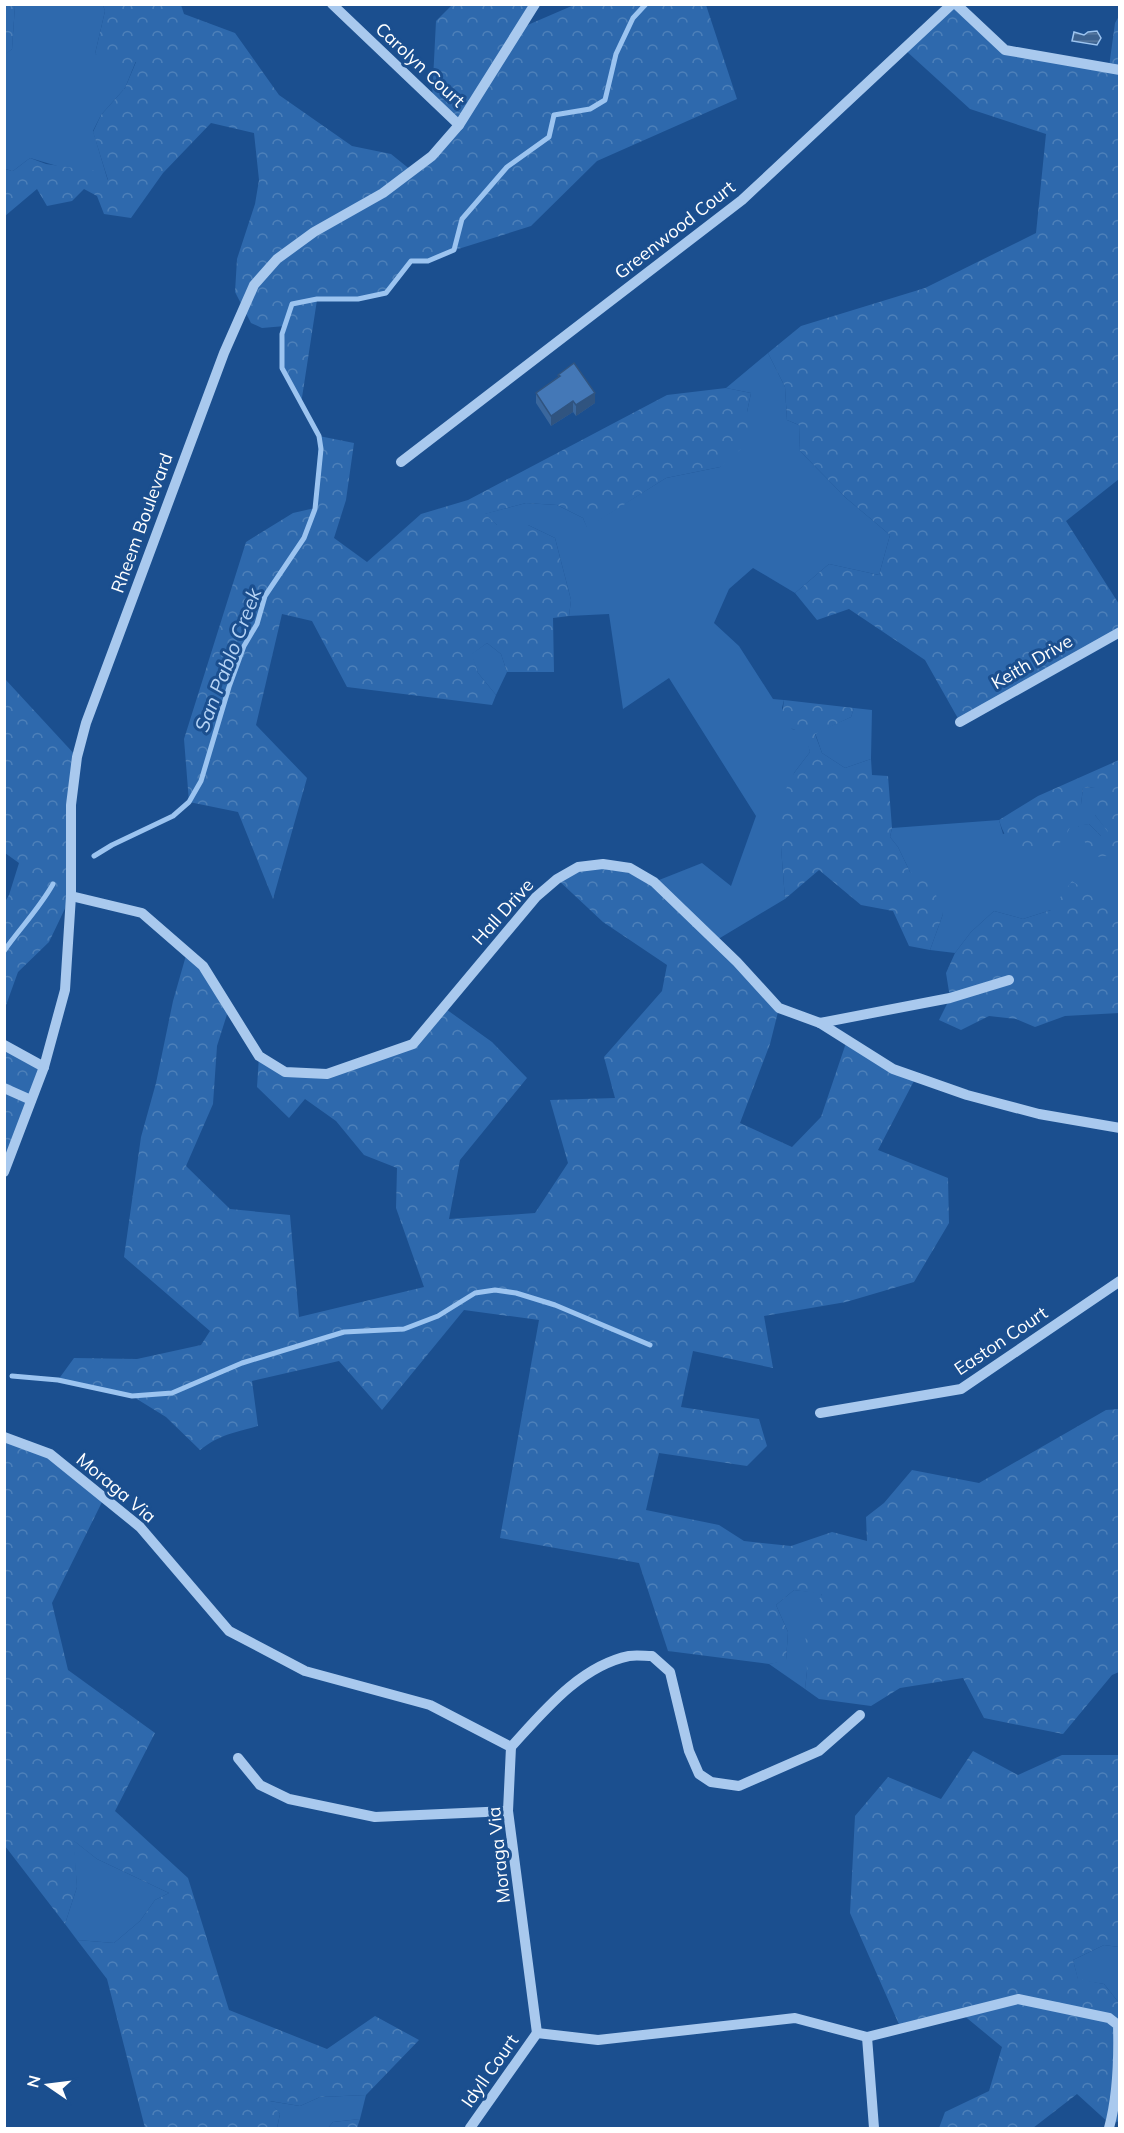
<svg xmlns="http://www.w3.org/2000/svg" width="1124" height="2133" font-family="Mulish,sans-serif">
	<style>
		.grass { fill: #2e69ad }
		.forest { fill: url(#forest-crowns) }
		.water { fill: url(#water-rules); stroke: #9cc4f0; stroke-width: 1.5 }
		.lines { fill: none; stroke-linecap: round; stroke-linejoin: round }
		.stream { stroke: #9cc4f0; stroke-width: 5 }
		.minor { stroke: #a9c9ee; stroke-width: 10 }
		.wall { fill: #3a679d }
		.shaded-wall { fill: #305480 }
		.building { fill: #4478b7; stroke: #305480; stroke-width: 1.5 }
		.labels { text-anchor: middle; stroke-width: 6; stroke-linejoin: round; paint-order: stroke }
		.street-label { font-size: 18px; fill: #fff; stroke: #1b4f8f }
		.water-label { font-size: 20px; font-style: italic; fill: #b5d3f5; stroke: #1b4f8f }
	</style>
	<defs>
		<pattern id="forest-crowns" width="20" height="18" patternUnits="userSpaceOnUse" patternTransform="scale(1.5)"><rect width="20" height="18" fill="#2e69ad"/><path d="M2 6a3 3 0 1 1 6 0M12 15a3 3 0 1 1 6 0" fill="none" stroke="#4d80b9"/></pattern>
		<pattern id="water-rules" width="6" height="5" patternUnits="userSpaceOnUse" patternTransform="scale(1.5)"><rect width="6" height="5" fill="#3c6290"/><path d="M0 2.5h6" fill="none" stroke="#597aa1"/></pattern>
	</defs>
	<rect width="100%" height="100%" fill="#1b4f8f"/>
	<!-- grass -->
	<g class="grass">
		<polygon points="15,5 103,5 105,11 95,54 136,61 125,88 101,115 93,131 108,181 30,158 13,171 5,169 4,55 12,49"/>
		<polygon points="768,353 785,387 787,420 799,425 800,451 846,498 890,535 879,575 829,564 795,593 753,568 729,589 714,623 739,646 773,699 784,700 782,708 792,729 802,731 807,738 810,752 794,773 781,847 785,899 715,941 654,882 702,863 731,886 756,816 669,678 623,709 609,614 569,616 571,600 555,538 528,525 497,525 484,514 526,503 557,505 583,518 587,527 666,478 720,467 747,412 751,393 726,388"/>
		<polygon points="487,643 501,654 507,672 496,695 478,673 471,654"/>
		<polygon points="854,708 872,710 871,759 845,768 822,753 815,733 851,717"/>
		<polygon points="1095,787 1095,815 1112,836 1101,836 1089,824 1078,826 1119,854 1119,919 1117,916 1051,910 1023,919 994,911 971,932 955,953 930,950 943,914 910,872 898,847 890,837 892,828 999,820 1003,834 1081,804 1083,788"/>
		<polygon points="794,1590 822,1593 807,1671 805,1689 769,1664 786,1660 788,1632 776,1605"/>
		<polygon points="73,1840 97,1859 169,1893 155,1900 140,1921 114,1943 77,1940 65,1924 77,1887"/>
		<polygon points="1104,1945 1119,1947 1119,2003 1104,1984 1078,1980 1073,1960"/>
		<polygon points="366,2095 360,2119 333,2122 328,2128 277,2128 280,2114 269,2101 300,2106 320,2097"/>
	</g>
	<!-- forest -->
	<g class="forest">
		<polygon points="5,4 15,5 12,49 5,55"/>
		<polygon points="103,5 181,5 184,14 235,33 279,95 352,146 391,154 412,171 459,125 432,100 436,21 452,5 535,5 523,27 574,5 706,5 737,99 597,161 531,226 455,250 428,261 411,261 386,293 358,299 317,300 301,404 282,368 285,326 262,328 251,323 235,292 237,259 255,204 259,180 254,133 211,123 163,173 131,218 104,214 97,196 84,189 72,201 47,206 37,189 5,216 4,169 13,171 30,158 46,164 95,171 108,180 93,132 101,115 125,88 136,62 117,64 95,54 105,11"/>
		<polygon points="952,5 1005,50 1109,67 1115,23 1119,16 1119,479 1066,521 1119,604 1119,632 960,722 925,660 849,609 817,620 795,593 829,564 879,575 890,535 846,498 800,451 799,425 787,420 785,387 768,353 801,326 925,288 1036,233 1046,134 970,109 904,49"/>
		<polygon points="726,388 751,393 747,412 756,427 749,442 720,467 666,478 587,528 583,518 557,505 526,503 485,514 497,525 528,525 555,538 571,600 569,616 553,618 554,672 507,672 501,654 487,643 472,654 478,673 496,695 492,705 347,687 312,621 282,614 256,725 307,778 273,899 238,812 189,802 184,739 246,542 293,513 315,508 319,436 354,443 346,500 334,538 367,562 421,514 468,500 667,395"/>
		<polygon points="5,679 77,757 71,896 49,942 18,972 5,1008 5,902 9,895 19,863 5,853"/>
		<path d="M784,700L854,708L851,717L815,734L822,753L845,768L871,759L872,775L888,776L892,828L890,837L898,847L910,872L932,884L943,914L930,950L909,946L893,911L861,905L819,870L785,899L781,847L782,797L794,773L810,752C804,729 800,733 781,724Z"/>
		<path d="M1119,760V855L1095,857L1082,838L1078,825L1089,824L1101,836H1111L1095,815V787L1083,788L1081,804L1064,840L1042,853C1017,846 1007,847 999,820L1038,796Z"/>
		<path d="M603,864L654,882L779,1008L770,1044L740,1123L792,1147L821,1117L847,1040L916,1077L878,1150L948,1178L949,1223L914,1282L846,1302L764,1316L773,1368L693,1351L681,1407L759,1419L767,1446L747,1466L659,1453L646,1510L719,1525L744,1541L791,1546L832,1532L867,1541L866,1517L884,1503L912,1470L979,1483L1106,1410L1119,1409V1672L1112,1675L1063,1734L984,1718L963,1678L900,1688L871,1706L819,1699L805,1689L807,1671L805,1626L822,1594L794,1590L776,1605L788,1632L786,1661L769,1664L668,1651L639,1563L500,1538L539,1320L464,1310L382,1410L339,1361L252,1381L258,1426C234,1433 221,1434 200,1450L166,1417L132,1396L58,1380L74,1358L137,1359L201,1345L210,1331L124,1257L141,1137L156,1083L173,1001L187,952L229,1008L217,1046L213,1104L186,1166L230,1209L290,1215L299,1317L424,1287L396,1208L397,1168L364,1155L336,1121L305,1099L289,1118L257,1087L259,1056L285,1072L327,1074L413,1044L443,1007L492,1042L527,1078L460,1160L449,1219L535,1213L568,1163L550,1100L615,1098L604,1057L662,991L667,965L603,922L557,879Z"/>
		<polygon points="1072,881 1090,893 1109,894 1119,919 1119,1013 1065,1016 1035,1027 1016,1019 989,1016 961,1030 939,1020 950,998 946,973 955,953 971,932 994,911 1023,919 1051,910"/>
		<polygon points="5,1045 44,1067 5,1172"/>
		<polygon points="5,1437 50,1454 104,1498 52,1603 68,1670 155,1733 115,1811 188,1878 229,2010 327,2049 375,2016 419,2040 366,2095 320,2097 300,2106 270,2101 280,2114 277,2128 145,2128 107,1979 77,1940 114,1943 140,1921 155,1900 169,1893 97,1859 74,1841 77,1887 65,1924 5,1846"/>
		<polygon points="973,1751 1018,1775 1062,1755 1119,1755 1119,1947 1104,1945 1073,1960 1078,1979 1104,1984 1119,2003 1119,2121 1110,2124 1077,2094 1033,2128 939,2128 945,2112 989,2091 1002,2047 962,2014 901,2029 850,1913 855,1816 888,1777 941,1799"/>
		<polygon points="360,2119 357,2128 328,2128 333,2122"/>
	</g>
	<!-- water -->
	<polygon class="water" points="1097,31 1101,38 1097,45 1072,41 1074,32 1084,35 1088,32"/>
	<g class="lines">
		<!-- stream -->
		<g class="stream">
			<polyline points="94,856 112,845 173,816 189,802 201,781 229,687 244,646 257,624 265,596 304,538 315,509 321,449 319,436 282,368 282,334 292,304 317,299 358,299 386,293 411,261 428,261 454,250 462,219 507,167 549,137 554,115 590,109 605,100 616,54 633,18 646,4"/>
			<path d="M4,951C20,928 39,909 53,884"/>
			<polyline points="12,1376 58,1380 132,1396 172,1393 242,1363 344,1332 404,1329 438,1316 475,1293 495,1290 516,1293 555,1305 650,1345"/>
		</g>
		<!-- minor -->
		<g class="minor">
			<polyline points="332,4 459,125"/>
			<polyline points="956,4 1005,50 1120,70"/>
			<polyline points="401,462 742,200 952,4"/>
			<polyline points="960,722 1120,632"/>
			<polyline points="71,896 142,913 203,966 259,1056 285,1072 327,1074 413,1044 536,897 557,879 578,867 603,864 630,868 654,882 737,962 779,1008 820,1023 893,1069 967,1095 1039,1114 1120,1128"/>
			<polyline points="820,1023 950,998 1009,980"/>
			<polyline points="4,1045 44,1067"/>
			<polyline points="4,1088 31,1100"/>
			<polyline points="4,1172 44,1067 65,990 71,896 71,805 77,757 86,723 224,353 254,285 277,259 314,232 383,193 432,156 459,125 535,4"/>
			<polyline points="820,1413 961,1389 1120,1281"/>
			<polyline points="4,1437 50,1454 140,1527 229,1631 305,1671 430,1705 511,1747 508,1811 537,2033"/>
			<path d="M511,1747C543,1712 580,1666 629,1656C636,1655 645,1656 652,1656L670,1672L689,1751L699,1774L711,1782L739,1786L819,1751L860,1715"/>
			<polyline points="238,1758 260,1785 289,1799 375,1817 508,1811"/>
			<path d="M537,2033L598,2040L795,2018L867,2037L1018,1999L1109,2018L1118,2025C1119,2060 1118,2095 1109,2128"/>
			<polyline points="867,2037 874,2128"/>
			<polyline points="470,2128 537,2033"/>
		</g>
	</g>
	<!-- wall -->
	<polygon class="wall" points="558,375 595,403 576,416 573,412 551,426 536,403 536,393 558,377"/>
	<!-- shaded-wall -->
	<g class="shaded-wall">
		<polygon points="595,393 595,403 576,416 576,405"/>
		<polygon points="573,401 573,412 551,426 551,416"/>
	</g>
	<!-- building -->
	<polygon class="building" points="574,363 595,393 576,405 573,401 551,416 536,393 560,376 558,375"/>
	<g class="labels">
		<!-- street labels -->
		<g class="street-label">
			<text transform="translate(420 65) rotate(43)" y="6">Carolyn Court</text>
			<text transform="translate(675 230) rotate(-38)" y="6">Greenwood Court</text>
			<text transform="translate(142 523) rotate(-70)" y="6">Rheem Boulevard</text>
			<text transform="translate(1032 662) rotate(-30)" y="6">Keith Drive</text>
			<text transform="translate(503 912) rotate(-48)" y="6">Hall Drive</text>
			<text transform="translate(1001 1341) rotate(-34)" y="6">Easton Court</text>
			<text transform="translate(116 1488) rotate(40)" y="6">Moraga Via</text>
			<text transform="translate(499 1855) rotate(-96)" y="6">Moraga Via</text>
			<text transform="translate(490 2071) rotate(-55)" y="6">Idyll Court</text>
		</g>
		<!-- water labels -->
		<g class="water-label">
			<text transform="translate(228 660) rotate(-69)" y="7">San Pablo Creek</text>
		</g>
	</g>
	<!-- border -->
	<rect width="1124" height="2133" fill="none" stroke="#ffffff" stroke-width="12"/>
	<!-- north arrow -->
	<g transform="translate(48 2085) rotate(284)" stroke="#1b4f8f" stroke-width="4.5" paint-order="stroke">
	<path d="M0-4.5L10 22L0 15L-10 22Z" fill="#ffffff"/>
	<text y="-9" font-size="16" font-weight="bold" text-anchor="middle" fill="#ffffff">N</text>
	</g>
</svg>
